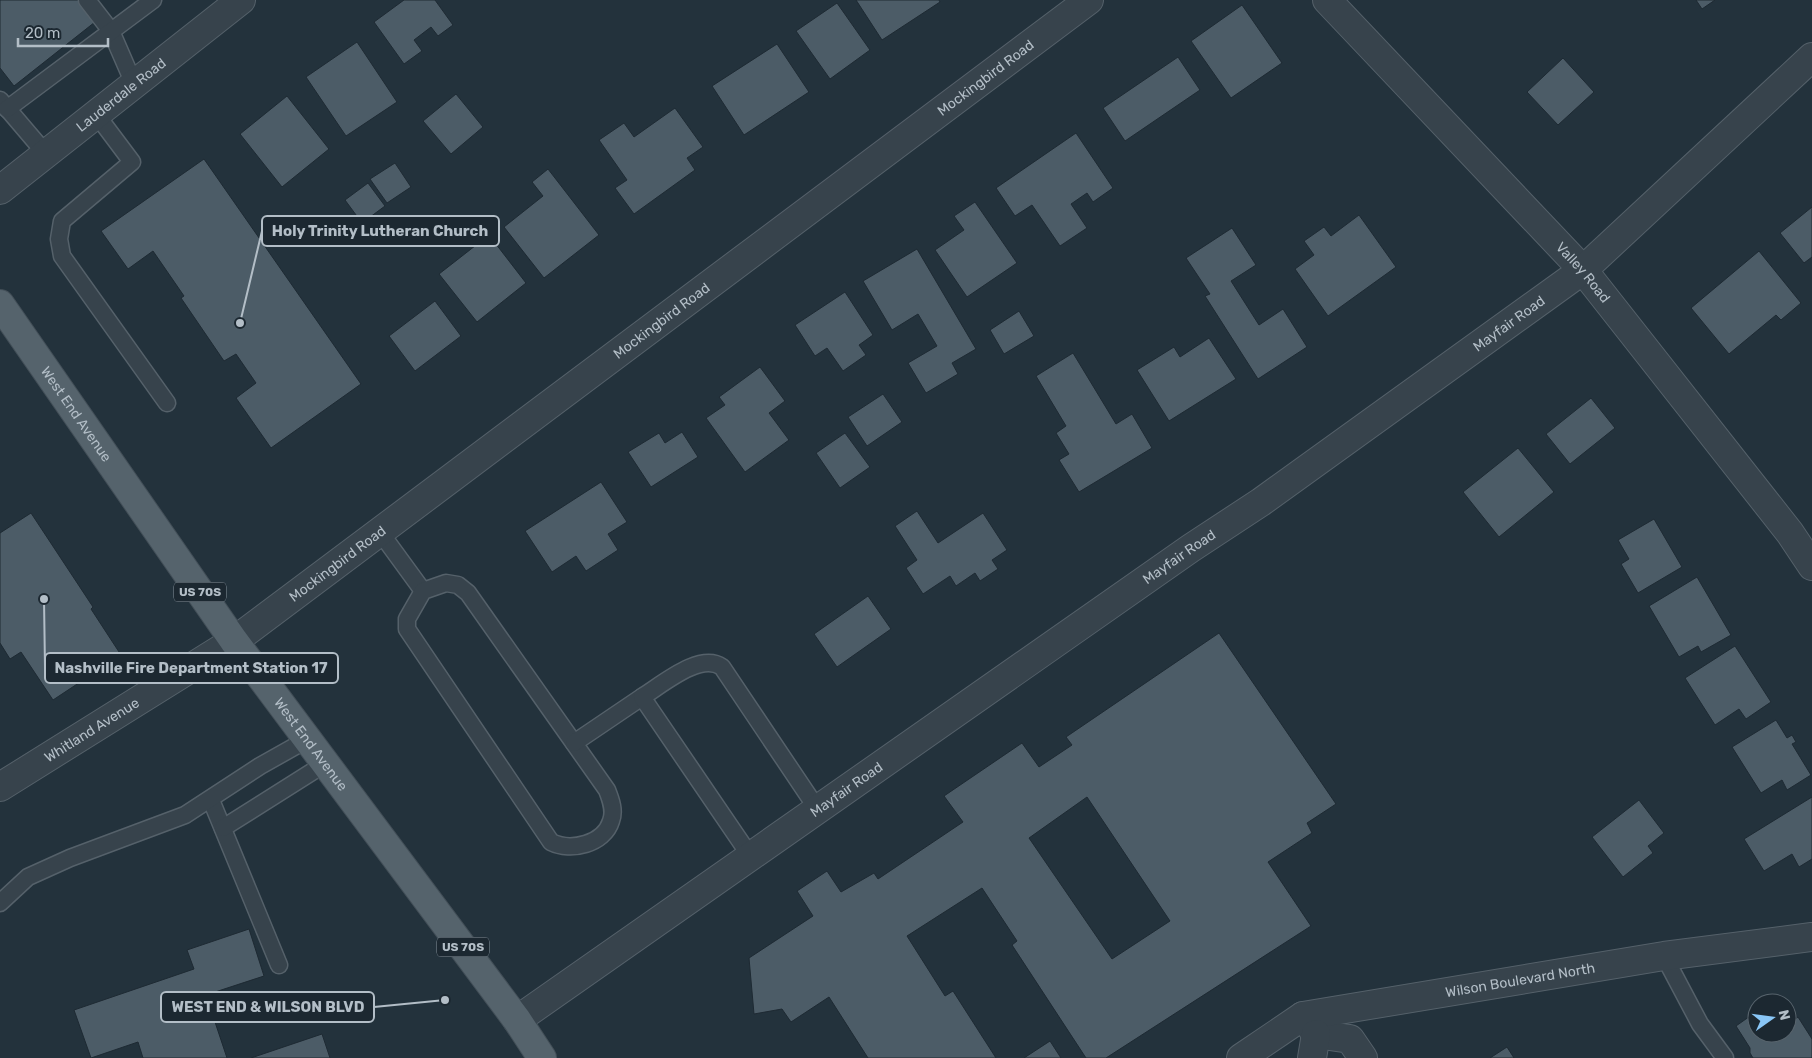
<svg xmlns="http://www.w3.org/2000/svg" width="1812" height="1058" font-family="Rubik,sans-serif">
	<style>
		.building { fill: #4c5c67; stroke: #1e2a33; fill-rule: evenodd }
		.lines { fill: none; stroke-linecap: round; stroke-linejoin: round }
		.service-casing { stroke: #55616a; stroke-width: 19 }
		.minor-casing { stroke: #55616a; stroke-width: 30 }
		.primary-casing { stroke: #434f58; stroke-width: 30 }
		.service { stroke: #37434c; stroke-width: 16 }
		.minor { stroke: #37434c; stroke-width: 28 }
		.primary { stroke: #55636c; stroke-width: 28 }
		.labels { text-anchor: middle; stroke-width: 4; stroke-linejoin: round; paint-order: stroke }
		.shield { fill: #1c2831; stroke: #86919a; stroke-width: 1 }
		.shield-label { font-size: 12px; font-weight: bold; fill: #b3bec7 }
		.street-label { font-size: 14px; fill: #b3bec7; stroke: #1c2831 }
		.leader { fill: none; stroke: #b3bec7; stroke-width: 2 }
		.callout-dot { fill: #b3bec7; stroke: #1c2831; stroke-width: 2 }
		.callout { fill: #1c2831; stroke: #b3bec7; stroke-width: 2 }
		.callout-label { font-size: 15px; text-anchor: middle; font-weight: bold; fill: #b3bec7 }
	</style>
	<rect width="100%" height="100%" fill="#23323c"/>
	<!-- building -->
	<g class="building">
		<polygon points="0,0 78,0 95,22 14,86 0,68"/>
		<polygon points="404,0 435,0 453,25 438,36 431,27 414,40 422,51 404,64 374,22"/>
		<polygon points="856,0 939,0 940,2 882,40"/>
		<polygon points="1696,0 1715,0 1702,9"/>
		<polygon points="837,3 870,50 830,79 796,31"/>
		<polygon points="1242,5 1282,63 1231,98 1191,41"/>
		<polygon points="357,42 397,102 346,136 306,77"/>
		<polygon points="777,44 809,92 744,135 712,86"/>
		<polygon points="1178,57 1200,90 1125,141 1103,108"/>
		<polygon points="1563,58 1594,92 1558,125 1527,92"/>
		<polygon points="456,94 483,127 451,154 423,121"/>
		<polygon points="287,96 329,149 282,187 240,134"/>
		<polygon points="675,108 703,147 687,158 695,170 634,214 615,188 627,180 599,140 624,123 634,137"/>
		<polygon points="1076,133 1113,188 1093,202 1087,193 1071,204 1087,228 1060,246 1032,205 1015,216 996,188"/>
		<polygon points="204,159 361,384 271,448 236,398 256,383 236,354 224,361 181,298 184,296 153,251 128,269 101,231"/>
		<polygon points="395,163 411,187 387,203 370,179"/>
		<polygon points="548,169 599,235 544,278 504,227 543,196 532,182"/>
		<polygon points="368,183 385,206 362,223 345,200"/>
		<polygon points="975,202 1017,263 967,297 935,250 964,230 954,216"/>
		<polygon points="1812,207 1812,257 1804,263 1780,233"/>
		<polygon points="1359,215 1396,267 1328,316 1295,269 1314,255 1304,241 1324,227 1331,236"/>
		<polygon points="1232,228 1256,265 1231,281 1259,325 1283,309 1307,347 1258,379 1205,296 1210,294 1186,258"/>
		<polygon points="489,235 526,283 477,322 439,274"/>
		<polygon points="917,249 976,349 952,363 958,374 926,393 908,363 937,346 918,314 892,330 863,281"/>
		<polygon points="1759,251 1801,303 1781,320 1776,315 1729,354 1691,308"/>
		<polygon points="845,292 873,335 859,345 866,355 843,371 827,348 815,356 795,325"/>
		<polygon points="435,301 461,336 415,371 389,336"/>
		<polygon points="1019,311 1034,336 1004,354 990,330"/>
		<polygon points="1209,338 1236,379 1169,421 1137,370 1174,347 1180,357"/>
		<polygon points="1073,353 1116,424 1132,414 1152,448 1079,492 1059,460 1069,454 1056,433 1066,426 1036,376"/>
		<polygon points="760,367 785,401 769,413 789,440 745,472 706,418 725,405 719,397"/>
		<polygon points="883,394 902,422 867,446 848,417"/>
		<polygon points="1591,398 1615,428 1570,464 1546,434"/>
		<polygon points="682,432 698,457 651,487 628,452 659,433 665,443"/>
		<polygon points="845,433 870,467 840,488 816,453"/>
		<polygon points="1518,448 1554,492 1499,537 1463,492"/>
		<polygon points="601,482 627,522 608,534 618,550 586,571 576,556 552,572 525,531"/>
		<polygon points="917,511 938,543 983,513 1007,550 992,560 998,569 980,581 975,573 956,586 950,576 923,594 906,568 917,560 895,526"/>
		<polygon points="31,513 93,607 91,609 121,655 53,700 21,652 10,659 0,643 0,533"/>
		<polygon points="1654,519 1682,567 1638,593 1621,564 1629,559 1618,540"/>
		<polygon points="1697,577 1731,635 1701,652 1698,646 1679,657 1649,606"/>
		<polygon points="868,596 891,629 837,667 814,634"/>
		<path d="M1219,633L1336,804L1307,823L1312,833L1268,862L1311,926L1106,1058H1086L1012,945L1017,941L982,888L907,936L945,996L953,991L996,1058H868L829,997L791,1022L782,1009L754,1014L749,958L813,916L797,891L827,871L841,892L874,873L878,879L963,822L944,796L1022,743L1039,767L1072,745L1066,737ZM1087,797L1170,921L1112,959L1029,838Z"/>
		<polygon points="1735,646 1771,702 1746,719 1739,709 1715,725 1685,678"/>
		<polygon points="1776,720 1787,738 1792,735 1796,742 1792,744 1811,775 1787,790 1782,780 1761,793 1732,747"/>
		<polygon points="1812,797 1812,859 1799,867 1792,854 1764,871 1744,839"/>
		<polygon points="1639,800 1664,833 1648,846 1653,853 1623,877 1592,837"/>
		<polygon points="249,929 264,976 206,995 227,1058 143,1058 138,1042 91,1058 74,1010 194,969 187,950"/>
		<polygon points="1753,1014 1757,1014 1757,1033 1787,1033 1787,1025 1798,1017 1812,1039 1812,1058 1753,1058 1750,1053 1750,1048 1736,1026"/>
		<polygon points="322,1034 330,1058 251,1058"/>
		<polygon points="1050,1041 1061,1058 1024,1058"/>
		<polygon points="1507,1047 1514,1058 1490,1058"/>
	</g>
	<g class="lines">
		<defs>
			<g id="service">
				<polyline points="87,0 111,31 134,84"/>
				<polyline points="0,100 46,154"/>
				<polyline points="7,109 153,0"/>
				<polyline points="96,114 132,162 62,221 59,239 62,256 167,403"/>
				<polyline points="380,532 423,591"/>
				<path d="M446,583L458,585L468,593L607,790C611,800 615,811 611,821C604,844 571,852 551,842L407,629V619L423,591Z"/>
				<polyline points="574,743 642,697"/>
				<polyline points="211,800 279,965"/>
				<polyline points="223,828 326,763"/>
				<path d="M751,857L642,697C663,684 700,652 722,667L818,810"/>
				<polyline points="0,903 28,877 70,858 185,815 260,766 308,739"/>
				<polyline points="1664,956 1700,1024 1725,1058"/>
			</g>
			<g id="minor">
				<path id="s1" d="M1327,0L1583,270L1790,533L1812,566"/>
				<path id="s2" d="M0,190L241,0"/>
				<path id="s3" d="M0,787L234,641L1089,0"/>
				<polyline points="1303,1016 1316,1034 1350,1039 1363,1058"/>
				<path id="s4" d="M517,1020L1191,548L1261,502L1583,270L1812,57"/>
				<path id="s5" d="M1241,1058L1303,1016L1664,956L1812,937"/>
				<polyline points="1312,1058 1316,1034"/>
			</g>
			<g id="primary">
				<path id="s6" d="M0,304L234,641L517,1020L542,1058"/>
			</g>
		</defs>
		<!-- service casing -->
		<use href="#service" class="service-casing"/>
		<!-- minor casing -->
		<use href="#minor" class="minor-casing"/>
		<!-- primary casing -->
		<use href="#primary" class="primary-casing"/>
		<!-- service -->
		<use href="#service" class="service"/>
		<!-- minor -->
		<use href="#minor" class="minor"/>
		<!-- primary -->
		<use href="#primary" class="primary"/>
	</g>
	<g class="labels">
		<!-- shield labels -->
		<g class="shield">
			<rect x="174" y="582.5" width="52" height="19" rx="4"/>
			<rect x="437" y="937.5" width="52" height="19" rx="4"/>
		</g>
		<g class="shield-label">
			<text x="200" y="596">US 70S</text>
			<text x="463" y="951">US 70S</text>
		</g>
		<!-- street labels -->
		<g class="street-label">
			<text dy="5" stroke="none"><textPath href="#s3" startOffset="1215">Mockingbird Road</textPath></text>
			<text dy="5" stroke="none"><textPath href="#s2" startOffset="154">Lauderdale Road</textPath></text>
			<text dy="5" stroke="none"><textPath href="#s1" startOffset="374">Valley Road</textPath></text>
			<text dy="5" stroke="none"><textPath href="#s3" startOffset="810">Mockingbird Road</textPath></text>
			<text dy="5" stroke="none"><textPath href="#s4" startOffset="1212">Mayfair Road</textPath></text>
			<text dy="5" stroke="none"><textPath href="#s6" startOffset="134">West End Avenue</textPath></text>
			<text dy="5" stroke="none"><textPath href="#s4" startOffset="808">Mayfair Road</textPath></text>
			<text dy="5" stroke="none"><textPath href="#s3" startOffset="405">Mockingbird Road</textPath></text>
			<text dy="5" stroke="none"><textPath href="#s3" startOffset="108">Whitland Avenue</textPath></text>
			<text dy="5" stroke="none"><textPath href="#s6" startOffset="539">West End Avenue</textPath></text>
			<text dy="5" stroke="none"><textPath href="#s4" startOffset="402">Mayfair Road</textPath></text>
			<text dy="5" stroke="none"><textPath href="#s5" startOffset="295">Wilson Boulevard North</textPath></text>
		</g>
	</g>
	<!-- callouts -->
	<path class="leader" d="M240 323L262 231M44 599L45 668M445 1000L374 1007"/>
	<g class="callout-dot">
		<circle cx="240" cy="323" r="5"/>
		<circle cx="44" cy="599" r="5"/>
		<circle cx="445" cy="1000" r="5"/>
	</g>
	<g class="callout">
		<rect x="262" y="216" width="237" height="30" rx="5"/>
		<rect x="45" y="653" width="293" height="30" rx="5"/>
		<rect x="161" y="992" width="213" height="30" rx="5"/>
	</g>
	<g class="callout-label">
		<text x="380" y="236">Holy Trinity Lutheran Church</text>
		<text x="191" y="673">Nashville Fire Department Station 17</text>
		<text x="268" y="1012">WEST END &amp; WILSON BLVD</text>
	</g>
	<!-- north arrow -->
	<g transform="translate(1772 1018) rotate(76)"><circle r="24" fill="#1c2831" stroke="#58646d"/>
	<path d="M0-4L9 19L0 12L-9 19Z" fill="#89c6f6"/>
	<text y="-8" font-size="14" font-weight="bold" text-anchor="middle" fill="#b3bec7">N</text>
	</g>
	<!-- scale -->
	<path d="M18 38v8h90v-8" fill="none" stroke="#b3bec7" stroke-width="2.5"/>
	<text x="25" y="38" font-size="15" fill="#b3bec7" stroke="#1c2831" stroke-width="4" paint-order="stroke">20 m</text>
</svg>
